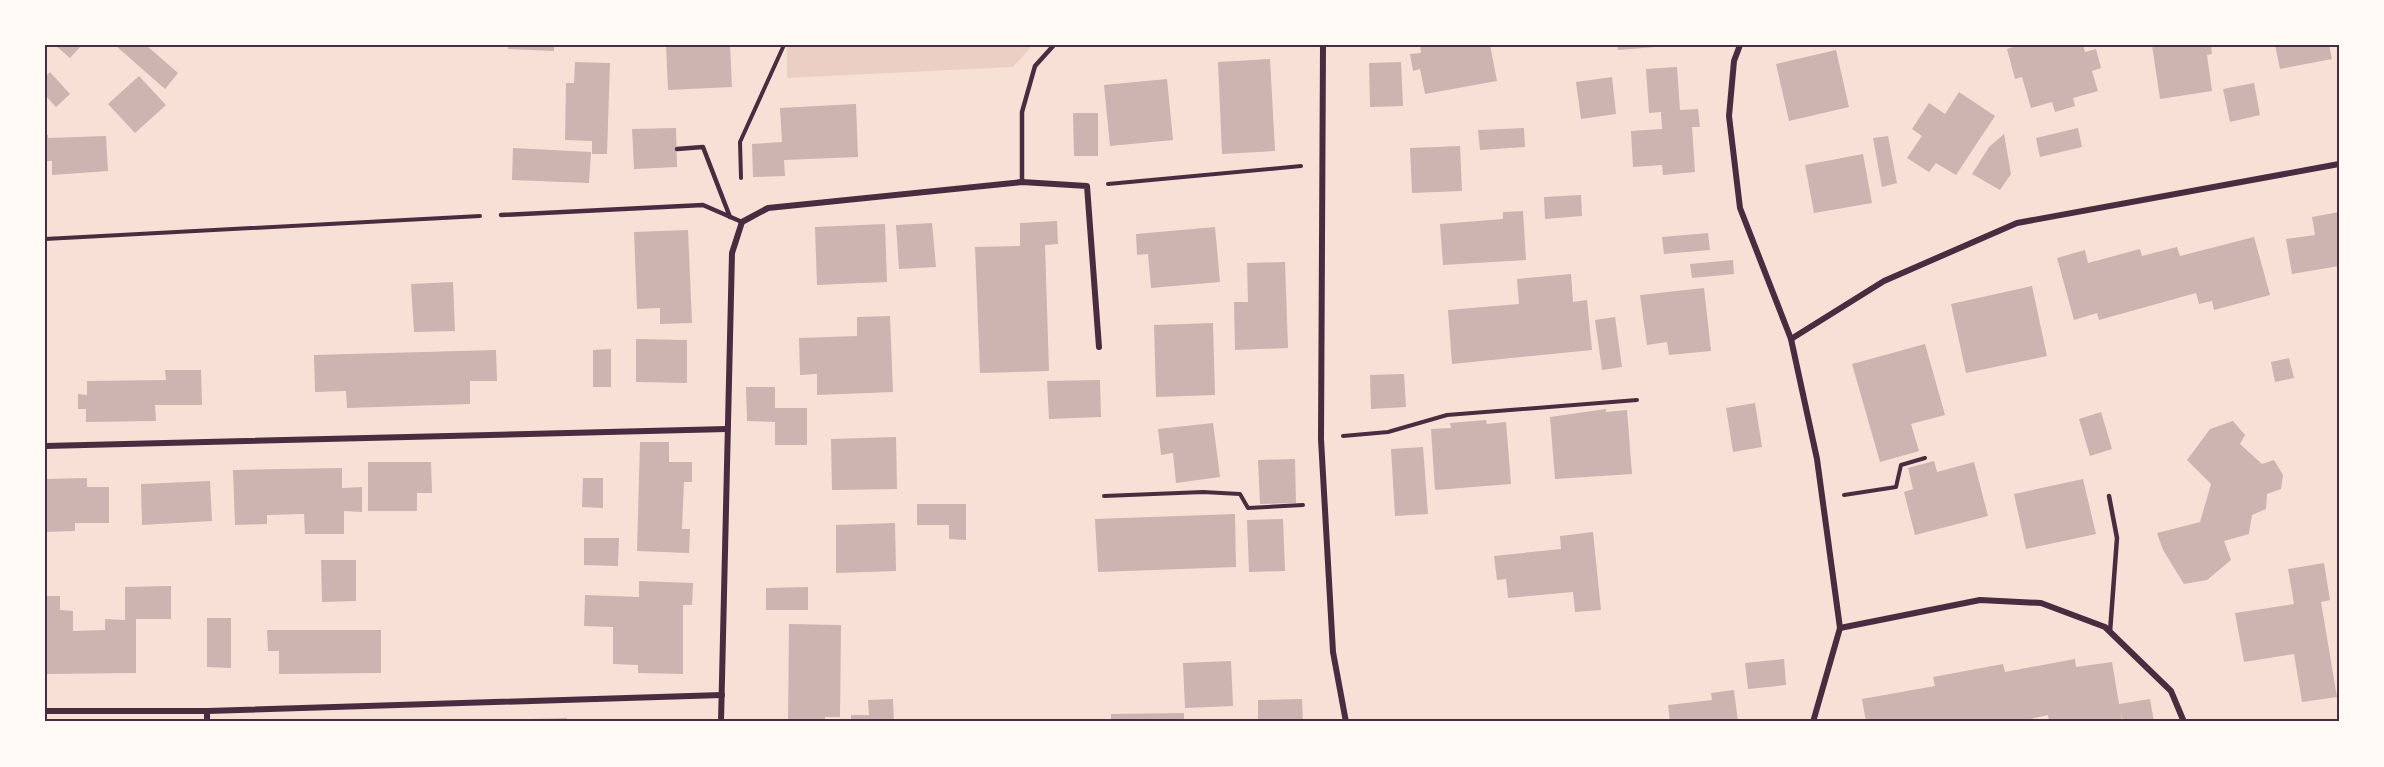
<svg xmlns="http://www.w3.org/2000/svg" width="2384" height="767" font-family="'Source Sans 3',sans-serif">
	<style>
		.green { fill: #ebcfc5 }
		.building { fill: #ccb4b1 }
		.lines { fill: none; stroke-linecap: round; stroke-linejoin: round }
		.path { stroke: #4a2c40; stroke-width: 4 }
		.service { stroke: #4a2c40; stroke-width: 4.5 }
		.minor { stroke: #4a2c40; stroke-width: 6 }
		.neatline { fill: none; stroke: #4a2c40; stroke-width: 2 }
	</style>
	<rect width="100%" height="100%" fill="#f7e1d7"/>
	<!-- green -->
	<polygon class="green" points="787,45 1033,45 1013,67 787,78"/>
	<!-- building -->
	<g class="building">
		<polygon points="55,45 82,45 70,58"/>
		<polygon points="115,45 146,45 178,73 165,89"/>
		<polygon points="508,45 554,45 554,51 508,49"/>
		<polygon points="666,45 730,45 732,87 668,90"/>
		<polygon points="1420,45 1490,45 1497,81 1425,94 1420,69 1413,71 1410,54 1421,53"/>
		<polygon points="1617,45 1656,45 1656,47 1618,50"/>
		<polygon points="2019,45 2083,45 2085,52 2096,49 2101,68 2092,71 2098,91 2073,98 2075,106 2055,112 2052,102 2031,108 2022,77 2015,79 2007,49"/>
		<polygon points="2152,45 2211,45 2212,54 2207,55 2212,91 2160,99"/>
		<polygon points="2275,45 2329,45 2332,59 2280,69"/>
		<polygon points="1836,50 1849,107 1789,121 1776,64"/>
		<polygon points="1270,59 1275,151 1222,154 1218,62"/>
		<polygon points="575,62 610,63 607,154 592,154 592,141 565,140 566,83 574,83"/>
		<polygon points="1401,62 1403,106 1370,107 1369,63"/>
		<polygon points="1677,67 1680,110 1698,109 1700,127 1692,127 1695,172 1663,175 1662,165 1633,167 1631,131 1662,129 1661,112 1649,113 1646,69"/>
		<polygon points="50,72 70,94 56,107 45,95 45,77"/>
		<polygon points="139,76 166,105 135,133 108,104"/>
		<polygon points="1612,77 1616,114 1581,119 1576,82"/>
		<polygon points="1167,79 1173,140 1110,146 1104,85"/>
		<polygon points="2254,83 2260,115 2230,122 2223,89"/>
		<polygon points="1959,92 1995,116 1956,175 1936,163 1929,172 1907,158 1922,136 1912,129 1929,103 1945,114"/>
		<polygon points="856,104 858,157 784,160 785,176 753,177 752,144 782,142 780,108"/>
		<polygon points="1073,113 1098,113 1098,156 1074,156"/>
		<polygon points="676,128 677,167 634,169 632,129"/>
		<polygon points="1524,128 1525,147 1480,150 1478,130"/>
		<polygon points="2078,128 2082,147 2040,157 2036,138"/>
		<polygon points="2004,134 2011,174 2000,190 1972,174 1989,147"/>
		<polygon points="45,135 48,135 48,138 106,136 108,171 52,175 52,161 45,161"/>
		<polygon points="1888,136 1897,183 1882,187 1873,138"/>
		<polygon points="1460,146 1462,191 1412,193 1410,148"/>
		<polygon points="513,148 591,152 589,183 512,180"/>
		<polygon points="1863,154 1872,203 1814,213 1805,165"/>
		<polygon points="1581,195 1582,216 1545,219 1544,197"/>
		<polygon points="1523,211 1526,260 1443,265 1440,224 1503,219 1503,212"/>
		<polygon points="2339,212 2339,266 2292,274 2286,239 2315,235 2312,217"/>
		<polygon points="1057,221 1058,244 1045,245 1049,371 980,373 975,247 1020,246 1020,223"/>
		<polygon points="932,223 936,267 899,269 896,225"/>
		<polygon points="885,224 887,282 817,285 815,227"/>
		<polygon points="1215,227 1220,282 1151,288 1148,254 1137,255 1136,234"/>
		<polygon points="688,230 692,323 660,324 660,308 637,309 634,232"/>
		<polygon points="1708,233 1710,250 1664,254 1662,237"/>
		<polygon points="2254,237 2270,295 2214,310 2212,301 2199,304 2196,293 2099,320 2097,313 2074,320 2057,258 2085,250 2088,263 2140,249 2142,256 2177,247 2180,256"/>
		<polygon points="1733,260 1734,274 1692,278 1690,264"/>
		<polygon points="1285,262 1288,348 1235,350 1234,302 1248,302 1247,263"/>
		<polygon points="1571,274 1573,302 1587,300 1592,350 1452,364 1448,310 1519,304 1517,279"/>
		<polygon points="453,282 455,331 414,332 411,284"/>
		<polygon points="2032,286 2047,356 1966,373 1951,304"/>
		<polygon points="1704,288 1711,351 1669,355 1667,342 1647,345 1640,295"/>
		<polygon points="890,316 893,392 817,395 817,374 800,375 799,338 857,336 857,317"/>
		<polygon points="1615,317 1622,367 1602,370 1595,320"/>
		<polygon points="1213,323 1215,395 1156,397 1154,325"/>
		<polygon points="636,339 687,340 687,383 636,382"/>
		<polygon points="1925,344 1945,415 1911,424 1919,451 1880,462 1852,364"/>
		<polygon points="611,349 611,387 593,387 593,350"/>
		<polygon points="496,350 497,381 470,381 470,404 347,408 346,391 315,392 314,355"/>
		<polygon points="2289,358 2294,378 2275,382 2271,362"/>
		<polygon points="165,370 201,370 202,405 155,405 156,421 86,422 86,409 78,409 78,394 87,395 87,381 166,380"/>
		<polygon points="1404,374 1406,407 1371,409 1370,375"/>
		<polygon points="1100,380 1101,417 1049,419 1047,381"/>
		<polygon points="746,387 775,387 775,408 807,408 807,445 775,445 775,422 747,421"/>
		<polygon points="1755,403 1762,447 1733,452 1726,408"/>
		<polygon points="1606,409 1606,412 1627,410 1632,474 1555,479 1550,417"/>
		<polygon points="2101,412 2112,449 2090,456 2079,419"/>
		<polygon points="1486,420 1487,424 1506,422 1511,484 1435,490 1431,429 1451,428 1450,423"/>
		<polygon points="2233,421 2245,435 2240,444 2262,464 2274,460 2283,475 2281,489 2267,494 2266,509 2252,515 2249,534 2224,541 2231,560 2207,580 2184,584 2163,550 2157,533 2200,522 2211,484 2187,460 2210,429"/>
		<polygon points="1213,423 1220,477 1176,483 1173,453 1161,455 1158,429"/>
		<polygon points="896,437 897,489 832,490 831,439"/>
		<polygon points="640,442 669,442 669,462 692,462 692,482 684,482 682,529 690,529 689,553 637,551"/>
		<polygon points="1423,447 1428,514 1395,516 1391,449"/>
		<polygon points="1295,459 1296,503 1260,504 1258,460"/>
		<polygon points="1934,461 1937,472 1974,462 1988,516 1915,535 1904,492 1913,489 1908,468"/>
		<polygon points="368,462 431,462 432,493 417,493 417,511 368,511"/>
		<polygon points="342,468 342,488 362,487 362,512 344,511 344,534 305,534 304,514 267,515 267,524 235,525 233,470"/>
		<polygon points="87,478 87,487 109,487 109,523 75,523 75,531 45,532 45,479"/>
		<polygon points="583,478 603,478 603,508 582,507"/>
		<polygon points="2083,479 2096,534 2026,549 2014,494"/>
		<polygon points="210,481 212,521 142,525 141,484"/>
		<polygon points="917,504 966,504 966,540 949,539 949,525 917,525"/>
		<polygon points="1235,514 1236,567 1098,572 1095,519"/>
		<polygon points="1283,519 1285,571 1249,572 1247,520"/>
		<polygon points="895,523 896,571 836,573 836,525"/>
		<polygon points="1593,532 1601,610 1575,612 1573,592 1508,598 1506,579 1497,580 1494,556 1561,549 1560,536"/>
		<polygon points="584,538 619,538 618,566 584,565"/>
		<polygon points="321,560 356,560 356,601 322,602"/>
		<polygon points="2324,563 2330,600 2321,602 2337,697 2302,702 2294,654 2244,662 2235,613 2294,604 2288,569"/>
		<polygon points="639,581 693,583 692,605 683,605 683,674 638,673 638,665 613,664 613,627 584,626 585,595 639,597"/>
		<polygon points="171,586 171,619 136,619 136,673 47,674 46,596 60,596 60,610 73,611 73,631 105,630 105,619 125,620 125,587"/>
		<polygon points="808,587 808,610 766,610 766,588"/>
		<polygon points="207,618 231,618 231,668 207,667"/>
		<polygon points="789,624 841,625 840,717 825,717 825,722 788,722"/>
		<polygon points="267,630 381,630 381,673 279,674 279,651 268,651"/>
		<polygon points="1784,659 1786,685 1748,689 1745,663"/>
		<polygon points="2075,659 2076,667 2112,662 2119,704 2150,699 2154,722 2123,722 2121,712 2122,722 2049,722 2048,715 2017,722 1866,722 1862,699 1935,686 1933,677 2003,664 2005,672"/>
		<polygon points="1231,661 1233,706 1185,708 1183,663"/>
		<polygon points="1734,690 1738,722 1670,722 1668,705 1712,700 1711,693"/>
		<polygon points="893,699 894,722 851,722 851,715 869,715 868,700"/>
		<polygon points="1302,699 1303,722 1258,722 1258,700"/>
		<polygon points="1184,713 1184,722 1111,722 1111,714"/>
		<polygon points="567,718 567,722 527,722 527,719"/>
		<polygon points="49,719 93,720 93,722 49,722"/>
	</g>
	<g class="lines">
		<!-- path -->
		<g class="path">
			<polyline points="741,178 740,142 784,45"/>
			<polyline points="1108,184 1301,166"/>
			<polyline points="45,239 480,216"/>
			<polyline points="1343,436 1388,432 1447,415 1637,400"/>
			<polyline points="1844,495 1896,487 1901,465 1925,458"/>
			<polyline points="1104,496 1203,492 1240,494 1248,508 1303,505"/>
		</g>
		<!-- service -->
		<g class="service">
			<polyline points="677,149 703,147 730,217"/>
			<polyline points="1022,182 1022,112 1035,66 1054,45"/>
			<polyline points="501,215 703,205 742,222"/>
			<polyline points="2109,496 2117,538 2110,632"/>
		</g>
		<!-- minor -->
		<g class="minor">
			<polyline points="1323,45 1321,439 1333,652 1346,722"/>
			<polyline points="1740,45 1734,61 1729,116 1740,208 1791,339 1817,459 1840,628 1813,722"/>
			<polyline points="1791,339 1884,281 2017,223 2339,164"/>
			<polyline points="45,446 727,429"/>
			<polyline points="1840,628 1980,600 2041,603 2105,627 2171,691 2184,722"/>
			<polyline points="45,711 207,711 722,695"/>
			<polyline points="207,722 207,711"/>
			<polyline points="721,722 732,253 742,222 768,208 1022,182 1087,186 1099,347"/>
		</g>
	</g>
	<!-- border -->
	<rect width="2384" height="767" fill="none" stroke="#fffaf5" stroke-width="93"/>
	<rect x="46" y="46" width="2292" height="674" class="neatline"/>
</svg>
